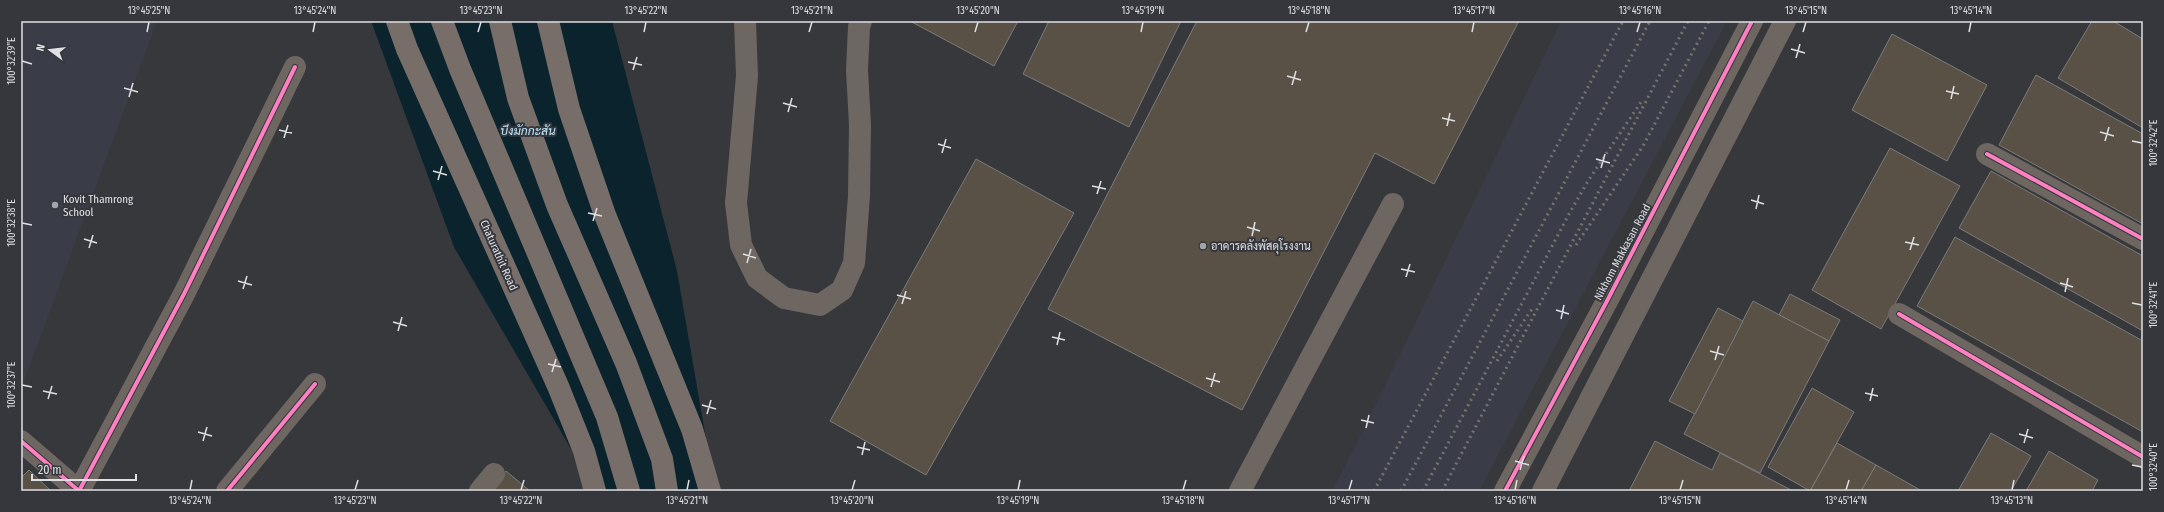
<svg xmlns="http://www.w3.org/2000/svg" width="2164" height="512" font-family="'Fira Sans Condensed',Sarabun,sans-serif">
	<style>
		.built { fill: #3a3d48 }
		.water { fill: #0a232d }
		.building { fill: #595146; stroke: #7b7b7b }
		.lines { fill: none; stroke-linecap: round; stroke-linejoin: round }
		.minor { stroke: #6d6661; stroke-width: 22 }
		.major { stroke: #786e69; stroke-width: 22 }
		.rail { stroke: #75716f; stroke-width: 3; stroke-dasharray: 2 4; stroke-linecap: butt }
		.cycleway-casing { stroke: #35373d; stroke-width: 6 }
		.cycleway { stroke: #ff80c0; stroke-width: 4 }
		.ticks { fill: none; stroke: #dfe0e4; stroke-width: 1.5 }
		.poi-dot { fill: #a4a5a9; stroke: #35373d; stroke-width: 1.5 }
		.labels { text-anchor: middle; stroke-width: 4; stroke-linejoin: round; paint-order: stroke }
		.poi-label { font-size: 11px; fill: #dfe0e4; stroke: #35373d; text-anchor: start }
		.street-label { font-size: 11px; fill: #dfe0e4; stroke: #35373d }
		.water-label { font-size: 12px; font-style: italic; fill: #bde8fb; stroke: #35373d }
		.neatline { fill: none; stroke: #dfe0e4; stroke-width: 1.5 }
		.ticks-label { font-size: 10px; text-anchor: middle; fill: #dfe0e4 }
	</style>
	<rect width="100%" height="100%" fill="#37383b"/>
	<!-- built -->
	<g class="built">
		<polygon points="21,21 157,21 21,389"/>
		<polygon points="1561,21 1727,21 1479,491 1332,491 1368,421"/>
	</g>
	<!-- water -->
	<polygon class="water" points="371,21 612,21 677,271 715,491 588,491 582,468 454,247"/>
	<!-- building -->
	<g class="building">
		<polygon points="910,21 1018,21 994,66"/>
		<polygon points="1049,21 1181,21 1129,127 1023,74"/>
		<polygon points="1197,21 1519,21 1434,184 1375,153 1242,410 1048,309"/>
		<polygon points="2092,21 2113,21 2143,39 2143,128 2058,78"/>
		<polygon points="1892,34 1987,85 1947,161 1852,110"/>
		<polygon points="2036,75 2143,134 2143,224 1999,145"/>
		<polygon points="1890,148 1960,186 1881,329 1812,290"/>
		<polygon points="976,159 1074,213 926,475 830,421"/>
		<polygon points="1991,171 2143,256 2143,331 1959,228"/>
		<polygon points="1955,237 2143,341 2143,432 1917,306"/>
		<polygon points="1790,294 1840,320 1829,341 1779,315"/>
		<polygon points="1753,301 1829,341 1760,473 1684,434"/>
		<polygon points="1718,308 1743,321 1695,414 1669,401"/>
		<polygon points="1812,388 1854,412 1810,491 1768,467"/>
		<polygon points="1991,433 2031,456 2011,491 1958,491"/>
		<polygon points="1655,441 1712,470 1720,453 1793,491 1629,491"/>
		<polygon points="1837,443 1876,465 1861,491 1810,491"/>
		<polygon points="2049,451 2098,480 2092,491 2026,491"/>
		<polygon points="1876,465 1922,491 1861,491"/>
		<polygon points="29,470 51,491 21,491 21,478"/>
		<polygon points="506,471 530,491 490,491"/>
	</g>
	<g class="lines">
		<!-- minor -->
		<g class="minor">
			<polyline points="745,21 747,76 736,203 741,245 757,278 784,298 820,305 842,290 854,263 859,196 860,125 857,70 859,27 861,21"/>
			<polyline points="1987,154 2143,239"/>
			<polyline points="1899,314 2143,457"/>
			<polyline points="21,441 79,491 184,294 295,67"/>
			<polyline points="227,491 315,384"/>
			<polyline points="480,491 494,474"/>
			<polyline points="1240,491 1393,204"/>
			<polyline points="1505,491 1607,301 1752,21"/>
			<polyline points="1543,491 1785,21"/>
		</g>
		<!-- major -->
		<g class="major">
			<polyline points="397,21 407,49 558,386 584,451 595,491"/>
			<polyline points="442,21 460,69 607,417 629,491"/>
			<polyline points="500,21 518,98 557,205 626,363 662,459 667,491"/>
			<polyline points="548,21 569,109 605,215 692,429 710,491"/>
		</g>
		<!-- rail -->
		<g class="rail">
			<polyline points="1576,245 1643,146 1709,21"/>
			<polyline points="1497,361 1532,309"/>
			<polyline points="1374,491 1623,21"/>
			<polyline points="1401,491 1650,21"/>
			<polyline points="1423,491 1569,214 1588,181 1641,102"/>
			<polyline points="1442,491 1688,21"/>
		</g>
		<defs>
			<g id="cycleway">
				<polyline points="1987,154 2143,239"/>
				<polyline points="1899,314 2143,457"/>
				<polyline points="21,441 79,491 184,294 295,67"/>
				<polyline points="227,491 315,384"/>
				<polyline points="1505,491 1607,301 1752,21"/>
			</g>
		</defs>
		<!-- cycleway casing -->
		<use href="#cycleway" class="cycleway-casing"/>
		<!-- cycleway -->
		<use href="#cycleway" class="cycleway"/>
	</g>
	<!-- ticks -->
	<path class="ticks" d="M147,32L149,22M313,32L315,22M478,32L481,22M644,32L646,22M809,32L812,22M975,32L978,22M1141,32L1143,22M1306,32L1309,22M1472,32L1474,22M1637,32L1640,22M1803,32L1806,22M1969,32L1971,22M1791,49L1805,53M1796,58L1800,44M22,61L32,64M628,62L642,65M633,70L637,57M1287,76L1301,80M1292,85L1296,71M124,88L138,92M1946,91L1959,94M129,97L133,83M1951,99L1954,86M783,103L797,107M788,112L792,98M1442,118L1455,121M1447,126L1450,113M279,130L292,133M2100,132L2114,136M284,138L288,125M2105,141L2109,127M2132,141L2142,143M938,144L951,148M942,153L946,139M1596,159L1610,163M1601,168L1605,154M433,171L447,175M438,180L442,166M1092,186L1106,189M1097,194L1101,181M1751,200L1764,204M1756,209L1759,195M588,213L602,216M593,221L597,208M22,223L32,225M1247,227L1260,231M1252,236L1255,222M84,239L97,243M1905,242L1919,245M89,248L93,235M1910,250L1914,237M743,254L756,258M747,263L751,249M1401,269L1415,272M1406,277L1410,264M238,281L252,285M2060,283L2073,287M243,289L247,276M2065,292L2068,278M897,295L911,299M2132,303L2142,305M902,304L906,291M1556,310L1569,314M1561,319L1564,305M393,322L407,326M398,331L402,317M1052,337L1065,340M1057,345L1060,332M1710,351L1724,355M1715,360L1719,346M548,364L561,367M552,372L556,359M1206,378L1220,382M22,385L32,387M1211,387L1215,373M43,391L57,394M1865,393L1878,396M48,399L52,386M1870,401L1873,388M702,405L716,409M707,414L711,400M1361,420L1374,423M1366,428L1369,415M198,432L212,436M2019,434L2033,438M203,441L207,427M2024,443L2028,429M857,447L870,450M862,455L865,442M1515,461L1529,465M2132,465L2142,467M1520,470L1524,456M190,490L192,480M355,490L358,480M521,490L524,480M687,490L689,480M852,490L855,480M1018,490L1020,480M1183,490L1186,480M1349,490L1352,480M1515,490L1517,480M1680,490L1683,480M1846,490L1849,480M2012,490L2014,480"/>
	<!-- markers -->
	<g class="poi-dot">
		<circle cx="55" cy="205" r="4"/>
		<circle cx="1203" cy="246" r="4"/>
	</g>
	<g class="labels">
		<!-- poi labels -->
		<g class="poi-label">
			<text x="63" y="203">Kovit Thamrong<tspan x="63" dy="13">School</tspan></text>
			<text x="1211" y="250">อาคารคลังพัสดุโรงงาน</text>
		</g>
		<!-- street labels -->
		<g class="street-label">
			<text transform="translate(1622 252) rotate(-62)" y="4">Nikhom Makkasan Road</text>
			<text transform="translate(499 255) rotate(66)" y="4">Chaturathit Road</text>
		</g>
		<!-- water labels -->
		<g class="water-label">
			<text x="528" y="135">บึงมักกะสัน</text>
		</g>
	</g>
	<!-- border -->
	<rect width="2164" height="512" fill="none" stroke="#35373d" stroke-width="44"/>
	<!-- north arrow -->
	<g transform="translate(50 50) rotate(285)" stroke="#35373d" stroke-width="3" paint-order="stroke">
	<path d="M0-3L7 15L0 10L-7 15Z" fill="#dfe0e4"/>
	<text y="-6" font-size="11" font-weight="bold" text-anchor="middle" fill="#dfe0e4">N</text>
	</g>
	<!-- scale -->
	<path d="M32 474v6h104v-6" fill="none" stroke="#dfe0e4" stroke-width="2"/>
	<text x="38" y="474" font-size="12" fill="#dfe0e4" stroke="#35373d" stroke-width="3" paint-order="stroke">20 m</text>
	<rect x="22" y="22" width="2120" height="468" class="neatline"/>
	<g class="ticks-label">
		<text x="149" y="14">13°45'25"N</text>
		<text x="315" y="14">13°45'24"N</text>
		<text x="481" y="14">13°45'23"N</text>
		<text x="646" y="14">13°45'22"N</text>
		<text x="812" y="14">13°45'21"N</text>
		<text x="978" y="14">13°45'20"N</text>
		<text x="1143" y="14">13°45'19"N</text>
		<text x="1309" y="14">13°45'18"N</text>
		<text x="1474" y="14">13°45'17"N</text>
		<text x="1640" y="14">13°45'16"N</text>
		<text x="1806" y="14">13°45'15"N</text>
		<text x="1971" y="14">13°45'14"N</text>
		<text transform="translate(11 61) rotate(-90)" y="4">100°32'39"E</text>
		<text transform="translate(2153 143) rotate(-90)" y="4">100°32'42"E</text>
		<text transform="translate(11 223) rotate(-90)" y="4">100°32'38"E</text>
		<text transform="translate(2153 305) rotate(-90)" y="4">100°32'41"E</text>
		<text transform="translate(11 385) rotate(-90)" y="4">100°32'37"E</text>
		<text transform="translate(2153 467) rotate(-90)" y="4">100°32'40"E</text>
		<text x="190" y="504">13°45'24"N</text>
		<text x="355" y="504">13°45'23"N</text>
		<text x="521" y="504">13°45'22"N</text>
		<text x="687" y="504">13°45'21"N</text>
		<text x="852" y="504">13°45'20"N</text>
		<text x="1018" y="504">13°45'19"N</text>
		<text x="1183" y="504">13°45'18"N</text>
		<text x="1349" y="504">13°45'17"N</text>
		<text x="1515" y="504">13°45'16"N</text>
		<text x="1680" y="504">13°45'15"N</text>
		<text x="1846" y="504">13°45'14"N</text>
		<text x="2012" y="504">13°45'13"N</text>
	</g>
</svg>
